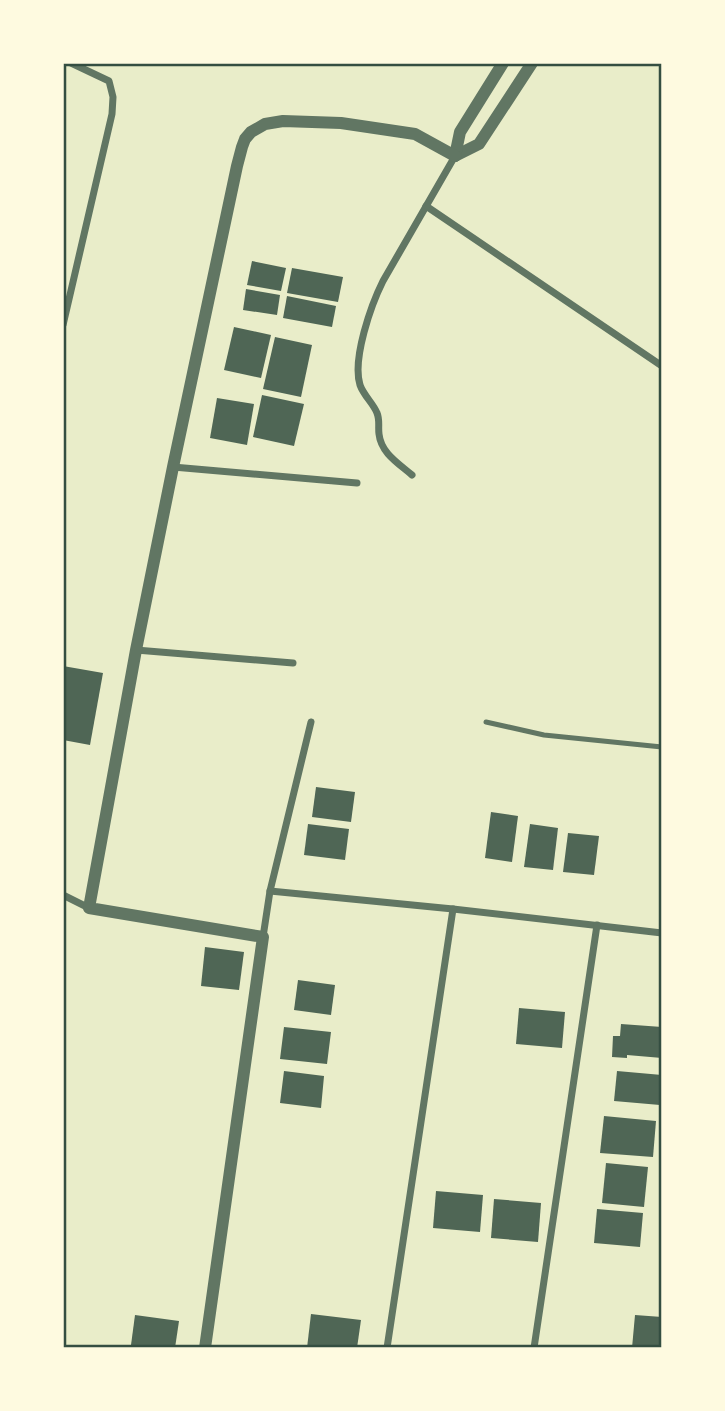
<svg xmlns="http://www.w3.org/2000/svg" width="725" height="1411" font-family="'Noto Sans',sans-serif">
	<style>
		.building { fill: #4f6655 }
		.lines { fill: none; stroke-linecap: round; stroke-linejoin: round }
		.service { stroke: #617663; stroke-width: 5 }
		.minor { stroke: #617663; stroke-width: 7 }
		.tertiary { stroke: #617663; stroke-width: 12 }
		.neatline { fill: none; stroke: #344e41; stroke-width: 2.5 }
	</style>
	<rect width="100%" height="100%" fill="#e9edc9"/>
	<!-- building -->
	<g class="building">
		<polygon points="252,261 286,268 281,291 247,285"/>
		<polygon points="292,268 343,277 338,302 287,293"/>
		<polygon points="246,289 280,295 277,315 243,310"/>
		<polygon points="287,296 336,306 332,327 283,318"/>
		<polygon points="234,327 271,335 261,378 224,370"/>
		<polygon points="275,337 312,345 301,397 263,389"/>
		<polygon points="262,395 304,404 294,446 253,437"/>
		<polygon points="217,398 254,404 247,445 210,438"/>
		<polygon points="63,666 103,673 90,745 63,740"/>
		<polygon points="316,787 355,792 351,822 312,817"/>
		<polygon points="491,812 518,816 512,862 485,858"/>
		<polygon points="308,824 349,829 345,860 304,855"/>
		<polygon points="530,824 558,828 553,870 524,867"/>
		<polygon points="568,833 599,836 594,875 563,872"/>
		<polygon points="205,947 244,952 239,990 201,986"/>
		<polygon points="298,980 335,985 331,1015 294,1010"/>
		<polygon points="519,1008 565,1012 562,1048 516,1044"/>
		<polygon points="621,1024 662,1027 662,1058 627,1055 627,1058 612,1057 613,1036 620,1036"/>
		<polygon points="284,1027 331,1032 327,1064 280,1059"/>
		<polygon points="284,1071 324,1076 321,1108 280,1103"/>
		<polygon points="617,1071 662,1075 660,1105 614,1101"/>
		<polygon points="604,1116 656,1121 653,1157 600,1153"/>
		<polygon points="606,1163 648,1167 644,1207 602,1203"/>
		<polygon points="436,1191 483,1195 480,1232 433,1228"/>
		<polygon points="494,1199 541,1203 538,1242 491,1238"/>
		<polygon points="597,1209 643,1213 640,1247 594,1243"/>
		<polygon points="311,1314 361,1320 357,1348 307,1348"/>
		<polygon points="135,1315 179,1321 175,1348 150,1348 131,1345"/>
		<polygon points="635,1315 662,1317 662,1348 632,1348"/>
	</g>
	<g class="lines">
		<!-- service -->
		<polyline class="service" points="486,722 544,735 662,747"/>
		<!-- minor -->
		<g class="minor">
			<polyline points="426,206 662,366"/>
			<polyline points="63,325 112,114 113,97 109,81 71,63"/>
			<polyline points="173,467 357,483"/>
			<path d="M412,475C398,463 381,453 379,434C378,427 380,420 377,413C373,403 364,396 360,385C352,359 371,305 383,281L455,156"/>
			<polyline points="136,650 293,663"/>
			<polyline points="270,891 453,909 662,933"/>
			<polyline points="63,895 89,908"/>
			<polyline points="263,937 270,891 311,722"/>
			<polyline points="387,1348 453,909"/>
			<polyline points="534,1348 597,925"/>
		</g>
		<!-- tertiary -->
		<g class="tertiary">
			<polyline points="455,156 479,144 532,63"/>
			<polyline points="455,156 460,132 503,63"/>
			<polyline points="205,1348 263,937 89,908 136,650 173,467 237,166 242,147 245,139 251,132 265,124 283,121 341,123 415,134 455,156"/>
		</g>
	</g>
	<!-- border -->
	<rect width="725" height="1411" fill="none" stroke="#fefae0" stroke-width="130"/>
	<rect x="65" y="65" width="595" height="1281" class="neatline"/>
</svg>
